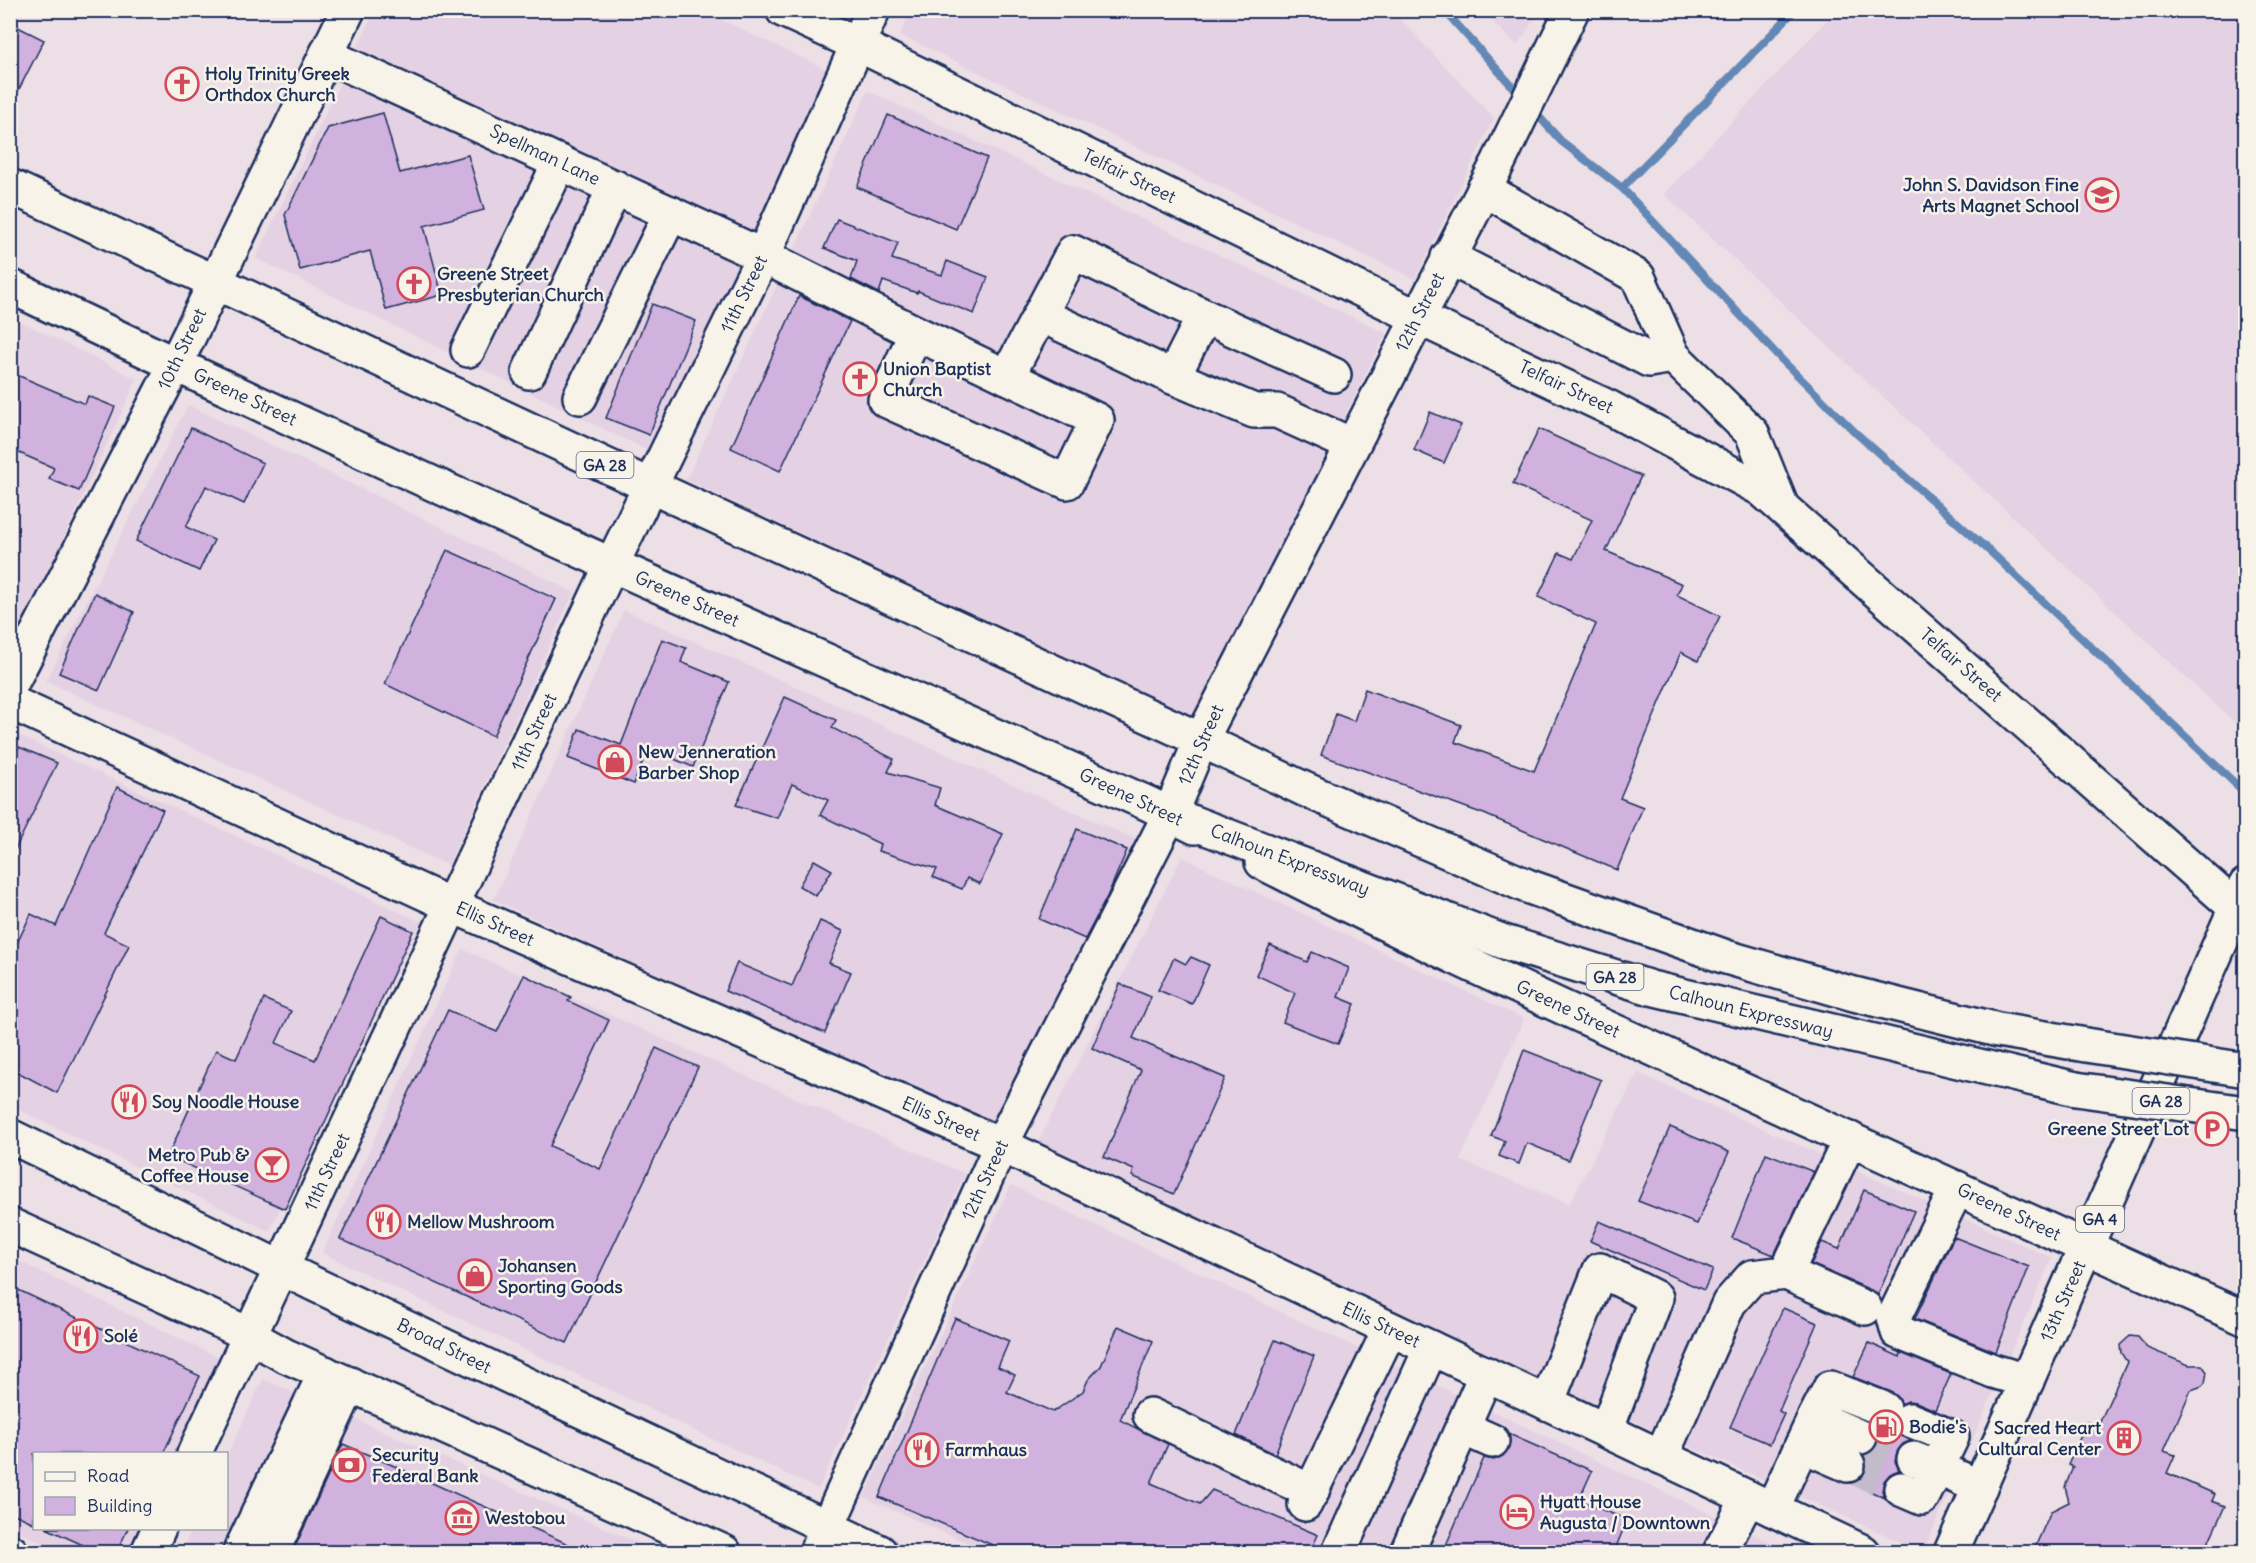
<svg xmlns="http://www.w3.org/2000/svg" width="2256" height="1563" font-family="Delius,sans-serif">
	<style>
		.built { fill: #e4d1e3 }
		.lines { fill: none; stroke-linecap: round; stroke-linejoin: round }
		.stream { stroke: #6488b6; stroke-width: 8 }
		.building { fill: #d1b1dd; stroke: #1b2f5e; stroke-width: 1.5 }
		.minor-tunnel { stroke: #c2bcca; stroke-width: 33; stroke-dasharray: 33 16; stroke-linecap: butt }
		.minor-casing { stroke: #1b2f5e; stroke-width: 38 }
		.major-casing { stroke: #1b2f5e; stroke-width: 38 }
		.highway-casing { stroke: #1b2f5e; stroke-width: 38 }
		.minor { stroke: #f7f3e8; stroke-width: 33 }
		.major { stroke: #f7f3e8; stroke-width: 33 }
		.highway { stroke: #f7f3e8; stroke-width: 33 }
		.highway-bridge-casing { stroke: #1b2f5e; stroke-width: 38; stroke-linecap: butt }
		.highway-bridge { stroke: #f7f3e8; stroke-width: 33 }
		.labels { text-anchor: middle; stroke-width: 5; stroke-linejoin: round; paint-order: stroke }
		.shield { fill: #f7f3e8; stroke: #5d6a87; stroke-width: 1.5 }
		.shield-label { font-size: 16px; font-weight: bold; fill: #1b2f5e }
		.poi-label { font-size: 18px; font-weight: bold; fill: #1b2f5e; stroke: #f7f3e8; text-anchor: start }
		.street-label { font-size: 18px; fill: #1b2f5e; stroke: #f7f3e8 }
	</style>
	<rect width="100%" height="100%" fill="#ecdfe5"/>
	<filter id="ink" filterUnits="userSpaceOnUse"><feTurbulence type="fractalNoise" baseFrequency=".0167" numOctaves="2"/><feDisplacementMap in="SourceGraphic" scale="12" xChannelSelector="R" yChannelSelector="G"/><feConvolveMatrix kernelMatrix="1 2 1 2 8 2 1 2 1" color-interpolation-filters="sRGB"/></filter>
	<g filter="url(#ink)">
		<!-- built -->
		<g class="built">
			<polygon points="912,10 1392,11 1494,118 1415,279 900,35"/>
			<polygon points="375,11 702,11 830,71 649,451 256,258"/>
			<polygon points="1482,11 1540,11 1517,45"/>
			<polygon points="1836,11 2245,11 2245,732 1664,194"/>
			<polygon points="868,91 1386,333 1195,718 686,480"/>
			<polygon points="11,317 137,379 11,651"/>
			<polygon points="188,405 574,592 448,865 46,681"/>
			<polygon points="624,610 1139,841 995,1127 494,900"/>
			<polygon points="15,734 421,922 269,1231 11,1106 10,744"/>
			<polygon points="1182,857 1524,1019 1460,1160 1569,1204 1638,1073 2052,1258 1923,1552 1034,1150"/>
			<polygon points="462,949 965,1174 818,1489 322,1253"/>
			<polygon points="1011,1185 1791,1552 988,1552 864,1497"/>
			<polygon points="10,1257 226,1361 179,1453 34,1454 34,1528 141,1529 129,1552 62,1552 11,1528"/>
			<polygon points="263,1379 659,1552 181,1552 192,1529 226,1528 227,1456"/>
		</g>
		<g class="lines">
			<!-- stream -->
			<g class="stream">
				<polyline points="1444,10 1521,96"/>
				<polyline points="1533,110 1561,141 1622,188 1782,360 1857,434 1994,555 2242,790"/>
				<polyline points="1622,188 1795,10"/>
			</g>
		</g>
		<!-- building -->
		<g class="building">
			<polygon points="10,23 44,40 10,107"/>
			<polygon points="383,113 400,173 468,155 484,210 424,226 442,295 386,310 370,251 300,270 285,215 328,128"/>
			<polygon points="888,115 987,158 956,229 857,187"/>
			<polygon points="837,219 898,243 892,259 942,275 947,261 988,277 974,314 918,291 917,293 883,281 879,293 851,279 857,261 824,248"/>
			<polygon points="799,296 850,321 780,471 731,448"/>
			<polygon points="652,304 696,321 649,435 606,418"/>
			<polygon points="10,372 85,404 88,396 115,407 79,491 49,479 54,468 10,449"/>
			<polygon points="1430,412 1461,425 1444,463 1414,450"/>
			<polygon points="191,428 263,463 244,504 206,486 186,527 214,540 199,571 136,541"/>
			<polygon points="1539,429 1641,476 1606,551 1682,584 1677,595 1720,616 1698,661 1681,652 1620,798 1643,807 1617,870 1484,814 1321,755 1336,714 1354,721 1365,689 1461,725 1455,742 1534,771 1596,624 1538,597 1559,553 1573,559 1592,520 1513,484"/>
			<polygon points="447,550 556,599 493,736 385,684"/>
			<polygon points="95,593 134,612 99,690 59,673"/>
			<polygon points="662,639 686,648 681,662 729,682 693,767 648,748 634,784 568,758 579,729 621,745"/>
			<polygon points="785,697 836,720 832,728 894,759 888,772 940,788 935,805 1003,834 980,884 967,878 962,889 933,877 937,869 878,851 880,844 820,815 828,800 792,784 777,818 736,805"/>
			<polygon points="19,747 57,763 10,860 10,766"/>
			<polygon points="117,787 163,810 104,933 129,945 57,1093 10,1068 10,958 31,914 56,926"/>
			<polygon points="1077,829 1127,850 1107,897 1085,939 1039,919"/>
			<polygon points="814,860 832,870 816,896 799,886"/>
			<polygon points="381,916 413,931 285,1209 168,1156 216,1050 236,1059 264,999 291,1011 276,1043 315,1060"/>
			<polygon points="820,921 843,931 829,963 851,972 825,1033 725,991 737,963 792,986"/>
			<polygon points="1270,945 1307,962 1312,952 1349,968 1338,997 1355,1004 1338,1044 1283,1022 1295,993 1256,975"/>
			<polygon points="1191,957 1209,965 1192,1004 1158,990 1174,958 1186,964"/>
			<polygon points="524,975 571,997 568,1001 609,1020 550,1146 600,1169 656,1048 698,1067 567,1343 340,1239 448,1010 497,1032"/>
			<polygon points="1120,984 1151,997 1133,1038 1225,1078 1174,1194 1132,1176 1134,1170 1104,1157 1141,1070 1092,1048"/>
			<polygon points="1524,1050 1601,1080 1568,1160 1527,1143 1519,1164 1499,1156 1505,1141 1491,1136"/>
			<polygon points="1670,1127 1729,1152 1697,1224 1638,1201"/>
			<polygon points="1766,1153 1814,1172 1774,1255 1732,1238"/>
			<polygon points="1864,1190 1914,1211 1878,1295 1873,1291 1811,1264 1822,1242 1839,1249"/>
			<polygon points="1599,1221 1713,1270 1704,1290 1590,1241"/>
			<polygon points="1954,1237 2029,1267 1996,1352 1915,1319"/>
			<polygon points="10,1286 200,1376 163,1454 34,1454 34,1523 10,1512"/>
			<polygon points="1783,1308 1817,1323 1779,1411 1784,1414 1770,1444 1730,1427"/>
			<polygon points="955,1318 1009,1341 998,1367 1015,1375 1007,1392 1053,1412 1083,1391 1088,1380 1101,1366 1118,1326 1153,1341 1120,1420 1168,1444 1151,1483 1200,1504 1212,1490 1318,1535 1310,1552 1009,1552 879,1497"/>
			<polygon points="2130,1336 2138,1337 2147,1348 2189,1365 2202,1365 2207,1372 2205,1383 2202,1386 2191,1390 2164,1451 2175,1455 2167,1473 2215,1494 2212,1501 2225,1506 2204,1552 2033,1552 2051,1511 2069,1502 2065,1487 2073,1467 2068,1465 2087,1422 2098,1426 2127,1362 2121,1353 2120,1345"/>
			<polygon points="1275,1340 1314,1356 1275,1454 1236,1435"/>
			<polygon points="1869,1343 1900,1357 1901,1353 1951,1374 1935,1410 1916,1402 1908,1401 1902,1404 1898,1397 1891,1392 1853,1377"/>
			<polygon points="1892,1425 1896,1432 1911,1441 1903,1444 1897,1452 1895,1461 1899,1470 1890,1474 1884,1481 1882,1491 1885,1498 1852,1483 1860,1480 1865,1473 1867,1463 1864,1455 1871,1452 1877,1444 1879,1434 1875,1426 1886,1428"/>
			<polygon points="1509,1434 1592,1471 1579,1500 1627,1520 1614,1552 1443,1552 1484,1458 1494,1460 1503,1456 1509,1448"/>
			<polygon points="343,1444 392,1465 586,1552 306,1552 295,1547"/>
			<polygon points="46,1528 128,1528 117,1552 98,1552"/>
		</g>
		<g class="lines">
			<!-- minor-tunnel -->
			<g class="minor-tunnel">
				<polyline points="1860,1437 1914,1459"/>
				<polyline points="1848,1465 1901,1489"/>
			</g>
			<defs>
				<g id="minor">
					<polyline points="783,10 857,44 1417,317 1610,408 1761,489 2236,908 2246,921"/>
					<polyline points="326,55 763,256 916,333 1097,420 1067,482 885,400 916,333"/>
					<polyline points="1484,189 1638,277 1673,356 1752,433 1781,505"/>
					<polyline points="1448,257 1649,360 1673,356"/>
					<polyline points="1041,315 1173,377 1254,411 1277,411 1352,445"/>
					<polyline points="468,350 560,162"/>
					<polyline points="529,372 615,187"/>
					<polyline points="1007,377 1073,252 1204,316 1334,375"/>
					<polyline points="1173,377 1204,316"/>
					<polyline points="580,397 671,213"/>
					<polyline points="10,686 175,365 348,10"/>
					<polyline points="10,702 453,906 1001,1145 1863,1552"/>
					<polyline points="1957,1188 1894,1317 1898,1332 1993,1371 2027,1381"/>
					<polyline points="1786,1273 1865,1308"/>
					<polyline points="1547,1403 1600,1270 1656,1298 1606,1431"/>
					<polyline points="1150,1415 1312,1492"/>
					<polyline points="1815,1417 1860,1437"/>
					<polyline points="1910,1420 1952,1437 1937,1468 1914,1459"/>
					<polyline points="1463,1428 1492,1441"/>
					<polyline points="1802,1445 1848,1465"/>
					<polyline points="1661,1457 1729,1303 1752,1277 1786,1273 1850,1139"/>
					<polyline points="1901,1489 1922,1498 1937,1468 1980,1487"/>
					<polyline points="1305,1504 1390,1329"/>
					<polyline points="1772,1509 1815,1417 1830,1388 1884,1409"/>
					<polyline points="10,1552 11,1552"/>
					<polyline points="240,1552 325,1373"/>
					<polyline points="272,1552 350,1384"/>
					<polyline points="816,1552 1001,1145 1170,814 1201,740 1499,161 1572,10"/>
					<polyline points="1339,1552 1431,1348"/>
					<polyline points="1407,1552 1486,1374"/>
					<polyline points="1720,1552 1748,1498"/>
				</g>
				<g id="major">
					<polyline points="10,186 650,486 1201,740"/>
					<path d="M10,286C387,467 768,635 1149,804L1195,827"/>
					<path d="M1262,862C1409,938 1560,1006 1710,1075C1888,1157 2066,1239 2246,1319"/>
					<polyline points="10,1136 318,1286 880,1552"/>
					<polyline points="10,1225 233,1327 284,1355 724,1552"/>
					<polyline points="194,1454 611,566 763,256 873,10"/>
					<polyline points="148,1552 159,1528"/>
					<polyline points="1951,1552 2246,885"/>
				</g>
				<g id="highway">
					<polyline points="1201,740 1304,789 1527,886 1726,957 1850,993 1998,1030 2086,1045"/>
					<polyline points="1170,814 1504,942 1651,988 2076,1089"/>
				</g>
			</defs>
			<!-- minor casing -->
			<use href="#minor" class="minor-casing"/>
			<!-- major casing -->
			<use href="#major" class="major-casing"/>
			<!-- highway casing -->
			<use href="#highway" class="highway-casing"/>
			<!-- minor -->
			<use href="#minor" class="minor"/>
			<!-- major -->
			<use href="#major" class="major"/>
			<!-- highway -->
			<use href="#highway" class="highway"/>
			<defs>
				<g id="highway-bridge">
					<polyline points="2086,1045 2246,1070"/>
					<polyline points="2076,1089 2246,1113"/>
				</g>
			</defs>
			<!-- highway-bridge casing -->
			<use href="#highway-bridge" class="highway-bridge-casing"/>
			<!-- highway-bridge -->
			<use href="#highway-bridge" class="highway-bridge"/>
		</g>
	</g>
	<!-- icons -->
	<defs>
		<symbol id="church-ring" viewBox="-11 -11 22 22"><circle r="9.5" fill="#f7f3e8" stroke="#d1495b" stroke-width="1.5"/><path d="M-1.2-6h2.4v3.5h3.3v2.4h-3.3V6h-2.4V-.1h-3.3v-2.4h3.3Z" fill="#d1495b"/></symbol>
		<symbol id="school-ring" viewBox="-11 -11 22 22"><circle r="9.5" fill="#f7f3e8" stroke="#d1495b" stroke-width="1.5"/><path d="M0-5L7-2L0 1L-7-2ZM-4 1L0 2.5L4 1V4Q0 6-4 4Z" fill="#d1495b"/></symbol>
		<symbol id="shop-ring" viewBox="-11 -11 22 22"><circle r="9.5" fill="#f7f3e8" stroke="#d1495b" stroke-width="1.5"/><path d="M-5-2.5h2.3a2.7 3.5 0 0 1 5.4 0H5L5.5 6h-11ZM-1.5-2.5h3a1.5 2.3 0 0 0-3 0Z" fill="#d1495b"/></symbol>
		<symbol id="restaurant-ring" viewBox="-11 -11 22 22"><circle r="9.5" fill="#f7f3e8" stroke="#d1495b" stroke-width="1.5"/><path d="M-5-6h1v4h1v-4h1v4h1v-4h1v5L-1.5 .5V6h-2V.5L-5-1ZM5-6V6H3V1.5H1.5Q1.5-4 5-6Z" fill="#d1495b"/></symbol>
		<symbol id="parking-ring" viewBox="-11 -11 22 22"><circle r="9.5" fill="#f7f3e8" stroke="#d1495b" stroke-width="1.5"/><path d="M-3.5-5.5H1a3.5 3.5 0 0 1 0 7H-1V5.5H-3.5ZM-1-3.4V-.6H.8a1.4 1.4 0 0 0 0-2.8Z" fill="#d1495b"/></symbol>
		<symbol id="bar-ring" viewBox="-11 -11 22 22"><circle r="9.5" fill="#f7f3e8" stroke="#d1495b" stroke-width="1.5"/><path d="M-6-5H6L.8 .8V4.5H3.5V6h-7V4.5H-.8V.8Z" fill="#d1495b"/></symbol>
		<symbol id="fuel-ring" viewBox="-11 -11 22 22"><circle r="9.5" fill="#f7f3e8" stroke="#d1495b" stroke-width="1.5"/><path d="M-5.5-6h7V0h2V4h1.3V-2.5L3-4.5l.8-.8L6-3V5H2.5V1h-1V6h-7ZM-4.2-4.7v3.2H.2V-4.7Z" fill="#d1495b"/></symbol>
		<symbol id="building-ring" viewBox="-11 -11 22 22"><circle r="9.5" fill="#f7f3e8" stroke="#d1495b" stroke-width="1.5"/><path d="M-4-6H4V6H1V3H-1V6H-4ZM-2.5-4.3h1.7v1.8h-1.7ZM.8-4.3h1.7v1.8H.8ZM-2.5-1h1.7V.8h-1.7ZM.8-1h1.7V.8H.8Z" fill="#d1495b"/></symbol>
		<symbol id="bank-ring" viewBox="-11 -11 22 22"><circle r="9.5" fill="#f7f3e8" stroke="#d1495b" stroke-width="1.5"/><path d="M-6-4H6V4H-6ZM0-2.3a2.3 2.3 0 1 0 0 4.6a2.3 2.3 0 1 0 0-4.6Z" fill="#d1495b"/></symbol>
		<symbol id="hotel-ring" viewBox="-11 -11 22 22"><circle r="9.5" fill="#f7f3e8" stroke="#d1495b" stroke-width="1.5"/><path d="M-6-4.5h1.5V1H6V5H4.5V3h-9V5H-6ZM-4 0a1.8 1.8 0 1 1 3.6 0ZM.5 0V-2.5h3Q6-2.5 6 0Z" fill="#d1495b"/></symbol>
		<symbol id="museum-ring" viewBox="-11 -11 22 22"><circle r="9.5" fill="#f7f3e8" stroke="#d1495b" stroke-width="1.5"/><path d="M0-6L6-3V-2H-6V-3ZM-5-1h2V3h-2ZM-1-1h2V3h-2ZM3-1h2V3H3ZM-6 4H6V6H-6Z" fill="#d1495b"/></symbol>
	</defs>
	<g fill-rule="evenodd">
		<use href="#church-ring" x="163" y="65" width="38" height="38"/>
		<use href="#school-ring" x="2083" y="176" width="38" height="38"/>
		<use href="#church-ring" x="395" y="265" width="38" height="38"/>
		<use href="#church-ring" x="841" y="360" width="38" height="38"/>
		<use href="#shop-ring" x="596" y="743" width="38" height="38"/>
		<use href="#restaurant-ring" x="110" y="1083" width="38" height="38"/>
		<use href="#parking-ring" x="2193" y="1110" width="38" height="38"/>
		<use href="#bar-ring" x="253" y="1146" width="38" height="38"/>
		<use href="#restaurant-ring" x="365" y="1203" width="38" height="38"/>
		<use href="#shop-ring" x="456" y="1257" width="38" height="38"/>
		<use href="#restaurant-ring" x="62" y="1317" width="38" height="38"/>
		<use href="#fuel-ring" x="1867" y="1408" width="38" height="38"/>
		<use href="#building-ring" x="2105" y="1419" width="38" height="38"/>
		<use href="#restaurant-ring" x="903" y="1431" width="38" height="38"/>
		<use href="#bank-ring" x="330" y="1446" width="38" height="38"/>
		<use href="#hotel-ring" x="1498" y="1493" width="38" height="38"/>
		<use href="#museum-ring" x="443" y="1499" width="38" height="38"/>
	</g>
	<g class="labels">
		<!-- shield labels -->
		<g class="shield">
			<rect x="576.5" y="452" width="57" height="26" rx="4.5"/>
			<rect x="1586.5" y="964" width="57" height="26" rx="4.5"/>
			<rect x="2132.5" y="1088" width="57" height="26" rx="4.5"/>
			<rect x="2076" y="1206" width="48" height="26" rx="4.5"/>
		</g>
		<g class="shield-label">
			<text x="605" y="471">GA 28</text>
			<text x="1615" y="983">GA 28</text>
			<text x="2161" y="1107">GA 28</text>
			<text x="2100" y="1225">GA 4</text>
		</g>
		<!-- poi labels -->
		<g class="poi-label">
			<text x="205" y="80">Holy Trinity Greek<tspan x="205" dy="21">Orthdox Church</tspan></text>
			<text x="2079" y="191" text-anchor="end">John S. Davidson Fine<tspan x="2079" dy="21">Arts Magnet School</tspan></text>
			<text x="437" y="280">Greene Street<tspan x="437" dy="21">Presbyterian Church</tspan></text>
			<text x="883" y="375">Union Baptist<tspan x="883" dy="21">Church</tspan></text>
			<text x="638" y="758">New Jenneration<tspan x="638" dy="21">Barber Shop</tspan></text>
			<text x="152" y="1108">Soy Noodle House</text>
			<text x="2189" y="1135" text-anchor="end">Greene Street Lot</text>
			<text x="249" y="1161" text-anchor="end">Metro Pub &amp;<tspan x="249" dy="21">Coffee House</tspan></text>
			<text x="407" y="1228">Mellow Mushroom</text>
			<text x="498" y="1272">Johansen<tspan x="498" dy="21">Sporting Goods</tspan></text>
			<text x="104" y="1342">Solé</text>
			<text x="1909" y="1433">Bodie's</text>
			<text x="2101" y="1434" text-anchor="end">Sacred Heart<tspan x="2101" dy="21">Cultural Center</tspan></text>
			<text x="945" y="1456">Farmhaus</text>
			<text x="372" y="1461">Security<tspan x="372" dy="21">Federal Bank</tspan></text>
			<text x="1540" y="1508">Hyatt House<tspan x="1540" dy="21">Augusta / Downtown</tspan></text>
			<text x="485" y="1524">Westobou</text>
		</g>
		<!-- street labels -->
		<g class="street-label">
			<text transform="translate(545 155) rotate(25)" y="6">Spellman Lane</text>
			<text transform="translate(1129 176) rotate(26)" y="6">Telfair Street</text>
			<text transform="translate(744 294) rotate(-64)" y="6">11th Street</text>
			<text transform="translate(1420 312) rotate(-63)" y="6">12th Street</text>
			<text transform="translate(182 349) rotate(-64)" y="6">10th Street</text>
			<text transform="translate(1566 387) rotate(25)" y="6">Telfair Street</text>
			<text transform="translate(245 397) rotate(25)" y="6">Greene Street</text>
			<text transform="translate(687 599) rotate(24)" y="6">Greene Street</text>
			<text transform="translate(1961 665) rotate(41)" y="6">Telfair Street</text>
			<text transform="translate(534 732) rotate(-65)" y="6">11th Street</text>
			<text transform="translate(1201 745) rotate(-66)" y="6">12th Street</text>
			<text transform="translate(1131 797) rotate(25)" y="6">Greene Street</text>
			<text transform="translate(1290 860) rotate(21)" y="6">Calhoun Expressway</text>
			<text transform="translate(495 924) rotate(24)" y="6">Ellis Street</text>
			<text transform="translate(1568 1009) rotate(25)" y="6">Greene Street</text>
			<text transform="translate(1751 1012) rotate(14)" y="6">Calhoun Expressway</text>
			<text transform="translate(941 1119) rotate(24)" y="6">Ellis Street</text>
			<text transform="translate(327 1172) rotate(-65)" y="6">11th Street</text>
			<text transform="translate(985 1180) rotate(-65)" y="6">12th Street</text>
			<text transform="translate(2009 1212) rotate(25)" y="6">Greene Street</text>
			<text transform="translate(2063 1301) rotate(-66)" y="6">13th Street</text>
			<text transform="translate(1381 1325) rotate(25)" y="6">Ellis Street</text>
			<text transform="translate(444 1346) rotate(26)" y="6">Broad Street</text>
		</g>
	</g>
	<!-- margin -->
	<rect width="2256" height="1563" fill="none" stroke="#f7f3e8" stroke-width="36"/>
	<rect x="18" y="18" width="2220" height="1527" fill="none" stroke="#1b2f5e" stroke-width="2" filter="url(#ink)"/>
	<!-- legend -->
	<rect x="33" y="1452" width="195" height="78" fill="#f7f3e8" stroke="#9fa5b1" stroke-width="1.5"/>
	<rect x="45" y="1472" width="30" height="9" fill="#f7f3e8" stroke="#9fa5b1" stroke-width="1.5"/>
	<text x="87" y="1482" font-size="18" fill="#1b2f5e">Road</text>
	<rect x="45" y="1497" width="30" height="18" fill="#d1b1dd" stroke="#9fa5b1" stroke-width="1.5"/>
	<text x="87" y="1512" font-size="18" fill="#1b2f5e">Building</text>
</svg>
